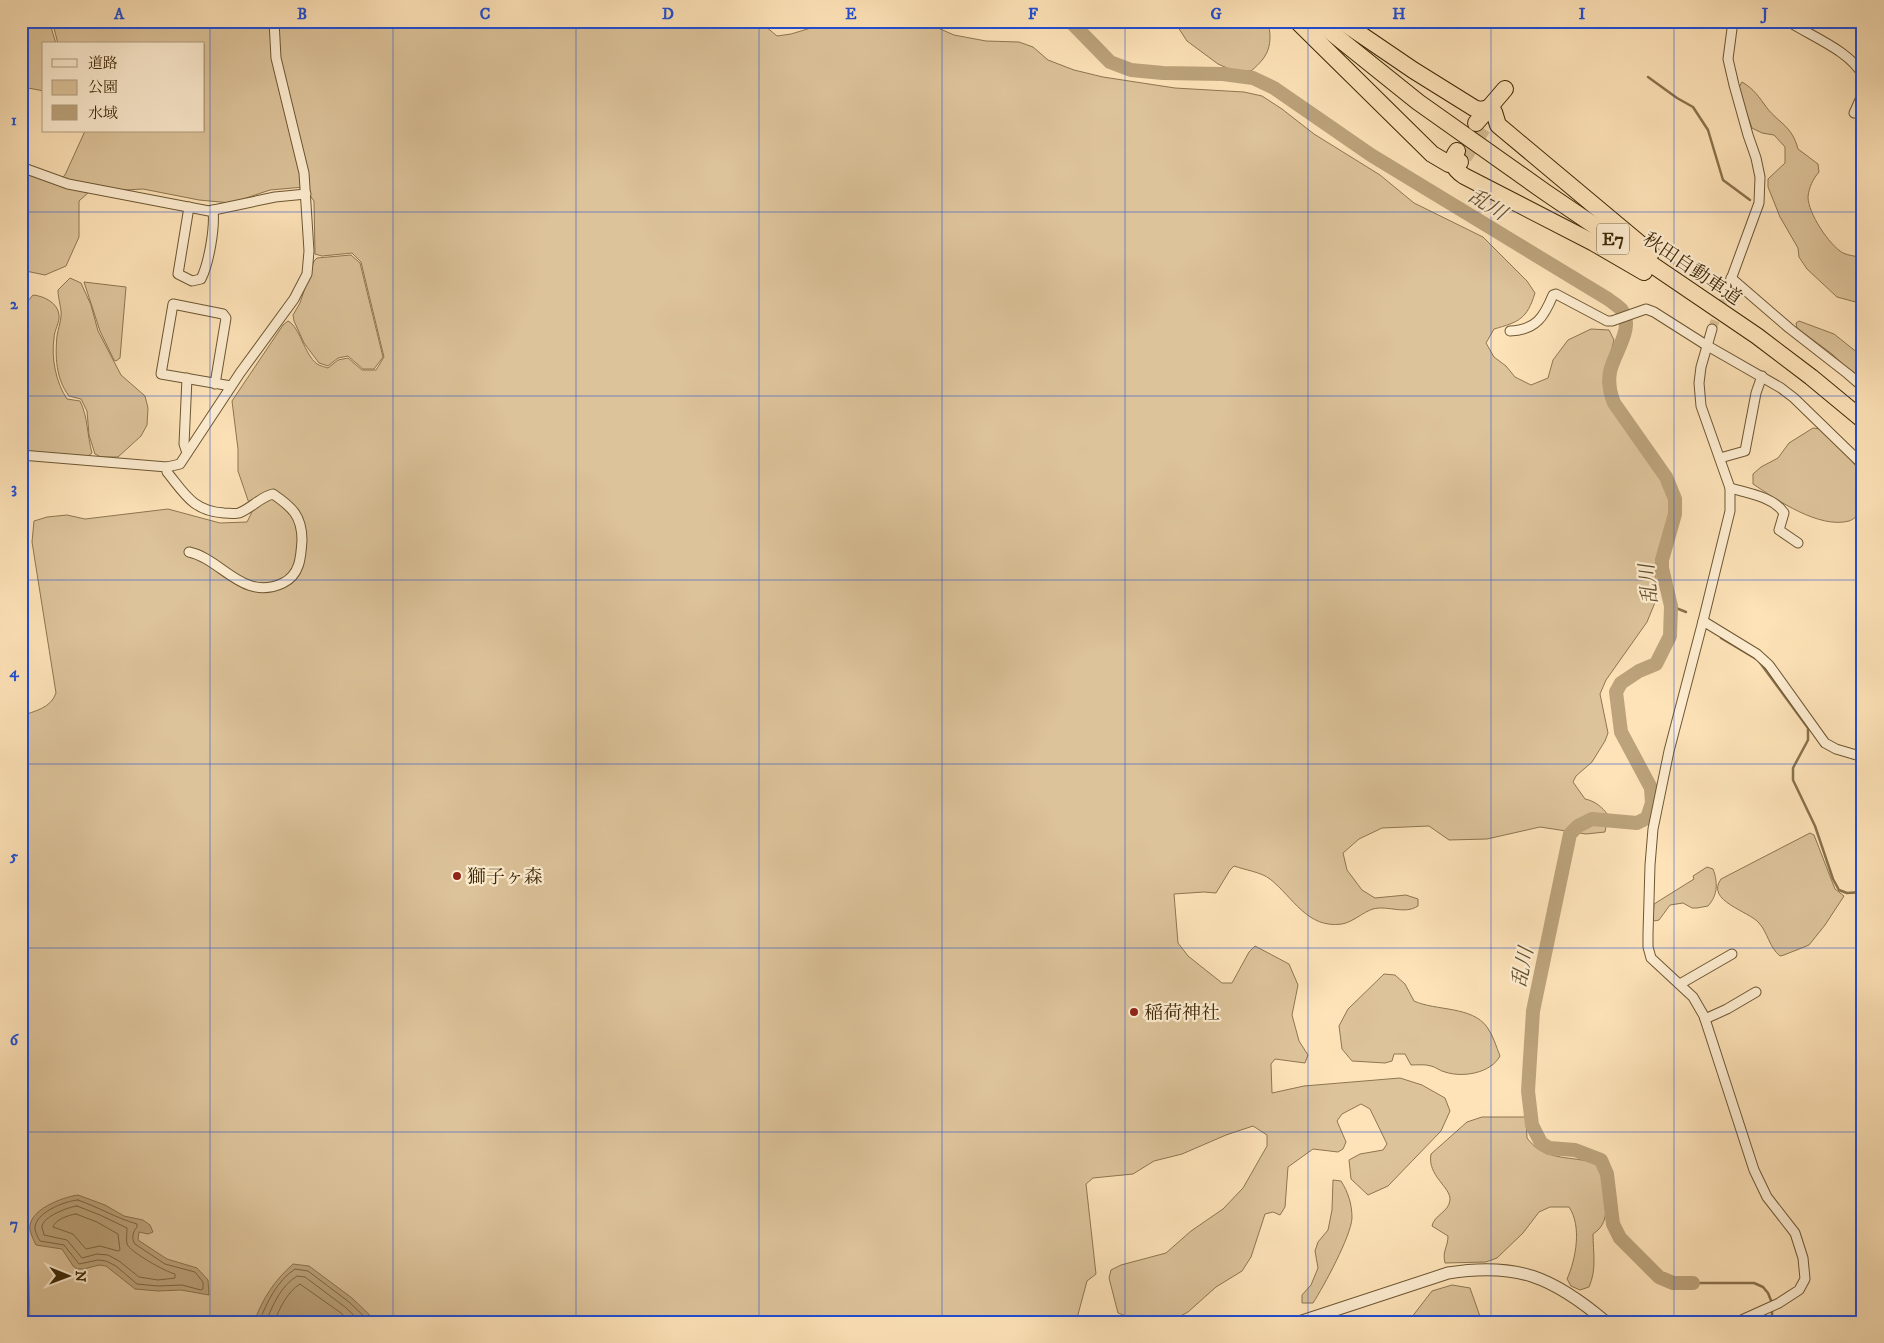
<svg xmlns="http://www.w3.org/2000/svg" width="1884" height="1343" font-family="'IM FELL DW Pica','Noto Serif JP',serif">
	<style>
		.green { fill: #ddc39a; stroke: #8d7650 }
		.water { fill: #bca37b; stroke: #89724c }
		.lines { fill: none; stroke-linecap: round; stroke-linejoin: round }
		.shore { stroke: #7c6640; stroke-width: 1 }
		.stream { stroke: #89724c; stroke-width: 2.5 }
		.river { stroke: #bca37b; stroke-width: 14 }
		.minor-tunnel { stroke: #d7be94; stroke-width: 9; stroke-dasharray: 9 4.5; stroke-linecap: butt }
		.motorway-tunnel { stroke: #d7be94; stroke-width: 16; stroke-dasharray: 16 8; stroke-linecap: butt }
		.minor-casing { stroke: #6d5732; stroke-width: 11 }
		.tertiary-casing { stroke: #6d5732; stroke-width: 13 }
		.motorway-casing { stroke: #3d2806; stroke-width: 18 }
		.minor { stroke: #feedd1; stroke-width: 9 }
		.tertiary { stroke: #feedd1; stroke-width: 11 }
		.motorway { stroke: #fee3b8; stroke-width: 16 }
		.grid { fill: none; stroke: #1d4ed8; stroke-width: 1; stroke-opacity: 0.55 }
		.poi-dot { fill: #8f2418; stroke: #feedd1; stroke-width: 2 }
		.labels { text-anchor: middle; stroke-width: 4.5; stroke-linejoin: round; paint-order: stroke }
		.shield { fill: #feedd1; stroke: #776343; stroke-width: 1 }
		.shield-label { font-size: 18px; font-weight: bold; fill: #3d2806 }
		.street-label { font-size: 19px; fill: #3d2806; stroke: #feedd1 }
		.poi-label { font-size: 19px; fill: #3d2806; stroke: #feedd1; text-anchor: start }
		.water-label { font-size: 20px; font-style: italic; fill: #634d29; stroke: #feedd1 }
		.neatline { fill: none; stroke: #1d4ed8; stroke-width: 2 }
		.grid-label { font-size: 16px; text-anchor: middle; font-weight: bold; fill: #1d4ed8 }
	</style>
	<rect width="100%" height="100%" fill="#fee3b8"/>
	<filter id="stains"><feTurbulence type="fractalNoise" baseFrequency=".004" numOctaves="4"/><feColorMatrix values="0 0 0 0 .2 0 0 0 0 .09 0 0 0 0 .02 0 0 0 .5 -.17"/></filter>
	<radialGradient id="worn" r=".72"><stop offset=".6" stop-color="#630" stop-opacity="0"/><stop offset="1" stop-color="#630" stop-opacity=".3"/></radialGradient>
	<!-- green -->
	<g class="green">
		<polygon points="21,21 47,21 51,27 56,44 44,44 44,91 28,88 21,90"/>
		<path d="M50,21H759L777,36L791,34L834,21H922L954,35L986,41L1019,42L1033,47L1048,60L1074,70L1103,77L1175,88L1244,92L1262,96L1282,109L1314,134L1380,175L1414,203L1483,237L1527,281L1535,293C1527,319 1519,322 1494,329L1486,343L1494,357L1506,366L1515,377L1531,385L1548,378L1553,360L1568,340L1591,329L1609,330L1614,340L1603,383L1610,406L1663,481L1671,504L1669,527L1656,559V600L1647,622L1606,680L1600,694L1608,733L1605,741L1592,762L1576,776L1573,782L1585,799C1595,801 1602,807 1608,815L1605,832L1586,834L1540,827L1487,839L1449,840L1429,826L1382,828L1359,839L1343,853L1347,870L1362,890L1375,898L1406,895L1418,899V906C1404,915 1388,905 1373,909C1363,912 1353,922 1342,924C1307,929 1293,897 1270,879C1261,872 1245,870 1234,866L1230,870L1216,893L1204,892L1174,894L1178,943L1188,956L1222,983H1232L1249,952L1255,946L1289,964L1298,985L1292,1015L1299,1041L1308,1055L1305,1063L1275,1059L1271,1064L1272,1093L1304,1086L1400,1078L1422,1085L1445,1098L1450,1111L1441,1131L1388,1186L1368,1195L1351,1179L1349,1160L1360,1154L1383,1150L1387,1144L1370,1109L1361,1104L1342,1114L1337,1121L1346,1142L1343,1149L1338,1152L1313,1149L1288,1167L1285,1207L1280,1215L1273,1212L1265,1214L1251,1257L1242,1271L1216,1287L1188,1312L1179,1317H1161L1149,1322H1142L1118,1313L1109,1278L1111,1270L1121,1265L1166,1253L1191,1231L1223,1209L1243,1188L1267,1146V1135L1253,1126L1226,1135L1182,1154L1154,1161L1133,1174L1093,1178L1086,1184L1096,1274L1087,1281L1076,1322H30L28,1247L21,1178V716C35,711 51,708 56,693L32,542L34,521L47,517L67,515L85,519L168,509L220,523L247,522L252,512L238,471V449L232,401L283,325L288,321C300,327 304,354 317,364C320,366 325,367 328,368L338,360L348,358L362,370H376L384,357L361,262L352,253L322,256L315,254L314,201L304,187L270,190L231,203L199,200L143,189L89,192L79,201V237L66,266L45,275L21,270V173L56,183L65,175L85,131H204V44H58L53,24Z"/>
		<path d="M1174,21H1268C1273,45 1269,56 1251,71H1234L1218,64L1187,41Z"/>
		<path d="M1860,21H1863V67C1852,58 1855,33 1860,21Z"/>
		<path d="M1742,82C1754,89 1759,97 1767,108C1780,124 1792,126 1798,149L1818,164L1819,172C1813,179 1809,187 1808,197C1808,213 1829,245 1843,253C1849,256 1857,256 1863,258V304L1837,297L1807,269L1799,257L1798,248L1780,217L1768,187V179L1785,163V147L1774,135L1762,133L1752,128L1738,89Z"/>
		<polygon points="351,255 360,263 383,357 374,369 363,369 348,356 338,358 328,366 319,363 304,343 294,321 293,315 300,303 314,261 317,258"/>
		<path d="M70,278L81,283L91,305L98,331L121,375L145,396L148,408L147,425L141,436L118,457H101L95,454L89,435L87,411L81,399L69,396C56,379 55,357 57,336C58,330 60,324 61,317C62,309 58,299 58,290Z"/>
		<polygon points="84,282 126,287 120,358 116,361 114,360 100,331"/>
		<path d="M33,295C44,296 58,303 59,315C60,322 54,331 54,338C51,358 56,383 67,399L80,401C88,417 87,435 92,453L88,456L21,451V314L27,302Z"/>
		<polygon points="1799,321 1834,334 1863,357 1863,383 1832,354 1797,328 1796,323"/>
		<path d="M1813,428L1820,429C1847,455 1872,470 1861,512C1858,515 1853,520 1849,521C1819,529 1777,500 1753,484V474L1761,467L1778,458L1789,443Z"/>
		<path d="M1810,833L1814,835L1835,889L1844,896L1825,925L1809,945L1784,955L1780,956C1769,947 1768,933 1759,923C1749,911 1705,901 1721,879Z"/>
		<path d="M1707,867L1713,869C1718,882 1718,895 1708,906L1697,908H1692L1683,903L1670,905L1659,920L1655,921L1653,919L1654,904L1694,879L1693,876Z"/>
		<path d="M1384,974L1395,975L1405,984L1414,1001C1436,1011 1472,1006 1487,1027C1493,1035 1496,1046 1500,1056C1491,1073 1463,1078 1445,1072C1440,1071 1436,1067 1431,1066C1425,1064 1417,1065 1411,1065L1405,1054H1394L1392,1061L1385,1063L1352,1061L1342,1049L1339,1026L1348,1009Z"/>
		<path d="M1482,1117H1526L1527,1138C1530,1142 1534,1146 1538,1149C1570,1169 1614,1143 1607,1204C1605,1218 1605,1226 1593,1234C1593,1252 1597,1269 1589,1287L1580,1290L1571,1286L1567,1279C1576,1259 1582,1226 1569,1207H1550L1539,1212L1523,1233L1497,1258L1486,1262L1445,1263C1442,1251 1448,1247 1448,1236L1432,1226C1434,1215 1449,1212 1450,1200C1451,1187 1427,1176 1431,1154L1467,1122Z"/>
		<path d="M1333,1180L1341,1181C1348,1192 1352,1204 1352,1218C1351,1236 1324,1286 1313,1303H1302V1295L1311,1285L1318,1268L1315,1251L1318,1242L1328,1230L1332,1210Z"/>
		<polygon points="1452,1285 1470,1288 1482,1322 1408,1322 1432,1291"/>
	</g>
	<!-- water -->
	<g class="water">
		<polygon points="1065,21 1079,21 1111,54 1102,62"/>
		<path d="M78,1195L105,1205L124,1216L143,1220L150,1225L153,1232L148,1234L139,1232L138,1240L167,1259L197,1268L208,1280L209,1295L181,1290L158,1291L135,1289L106,1266L99,1265L84,1269H77L73,1266L62,1249L36,1245C34,1241 31,1235 30,1230C27,1210 63,1197 78,1195Z"/>
		<path d="M293,1264L309,1266L352,1298L377,1322H254C263,1298 274,1281 293,1264Z"/>
	</g>
	<g class="lines">
		<!-- shore -->
		<g class="shore">
			<path d="M78,1200C98,1207 116,1218 137,1224V1227C133,1231 131,1239 135,1244L165,1264L195,1272L203,1282V1289L201,1290L182,1285L158,1286L137,1284L116,1266L106,1261L98,1260L79,1264L64,1245L40,1241C38,1238 36,1233 35,1230C33,1213 65,1201 78,1200Z"/>
			<path d="M77,1206L100,1215L127,1228C127,1233 126,1239 127,1244C130,1252 166,1272 175,1274V1278L158,1280L139,1277L119,1261L108,1255L97,1254L82,1258L67,1240L44,1235C44,1233 42,1229 42,1227C42,1217 68,1207 77,1206Z"/>
			<path d="M76,1214L97,1222L118,1234L120,1250L118,1251L100,1246L86,1249L73,1234L53,1227C55,1220 68,1215 76,1214Z"/>
			<path d="M259,1322C267,1302 277,1281 295,1269L308,1271L349,1302L370,1322"/>
			<path d="M266,1322C273,1304 281,1286 297,1276L305,1277L345,1307L361,1322"/>
			<path d="M274,1322C280,1308 287,1292 300,1284L341,1313L351,1322"/>
		</g>
		<!-- stream -->
		<g class="stream">
			<polyline points="1383,22 1384,21"/>
			<polyline points="1648,77 1677,98 1693,107 1708,130 1723,180 1750,200"/>
			<polyline points="1671,606 1686,612"/>
			<polyline points="1721,638 1758,660 1808,728 1808,740 1793,768 1793,780 1815,826 1833,879 1839,890 1847,893 1863,892"/>
			<polyline points="1693,1283 1754,1283 1763,1287 1768,1293 1772,1303"/>
			<polyline points="1772,1308 1772,1322"/>
		</g>
		<!-- river -->
		<path class="river" d="M1070,21L1110,62L1131,70L1163,73L1223,74L1253,78L1274,88L1371,155L1608,299C1612,302 1617,305 1621,309C1636,327 1613,354 1610,372C1608,383 1610,393 1614,403L1666,477L1675,499V514L1662,560V568L1671,606L1670,636L1656,664L1639,671L1621,683L1616,692L1621,732L1651,788L1652,803L1647,818L1637,823L1592,819L1578,826L1570,834L1533,1011L1528,1091L1532,1125L1541,1143L1549,1148L1575,1150L1601,1160L1607,1174L1613,1224L1620,1238L1659,1277L1673,1283H1693"/>
		<!-- minor-tunnel -->
		<polyline class="minor-tunnel" points="1712,329 1726,293"/>
		<!-- motorway-tunnel -->
		<polyline class="motorway-tunnel" points="1464,157 1483,128"/>
		<defs>
			<g id="minor">
				<path d="M1788,21C1810,36 1851,51 1863,76"/>
				<polyline points="1854,113 1863,93"/>
				<polyline points="21,167 68,184 209,211 275,197 306,194"/>
				<path d="M189,207L178,274L192,281L201,279C209,263 215,228 213,210"/>
				<polyline points="1731,278 1789,328 1848,374 1863,387"/>
				<polyline points="1726,293 1759,203 1760,177 1756,158 1748,135 1734,85 1728,59 1733,21"/>
				<polyline points="1712,329 1701,367 1699,383 1701,406 1730,488 1730,511 1703,621 1669,751 1653,829 1650,865 1648,934 1648,947 1651,958 1693,997 1704,1016 1754,1170 1767,1197 1795,1233 1803,1258 1805,1279 1799,1290 1779,1303 1737,1322"/>
				<path d="M1510,331C1536,330 1544,317 1553,295L1556,294L1607,321H1612L1646,309L1654,312L1706,345L1781,388L1794,398L1863,465"/>
				<polyline points="215,384 226,318 223,314 173,304 161,374 231,386"/>
				<polyline points="187,453 184,444 187,378"/>
				<polyline points="21,455 167,467 180,464 240,373 294,299 307,274 309,251 304,173 276,58 274,21"/>
				<polyline points="1720,458 1745,451 1756,393 1762,376"/>
				<path d="M167,467V472C185,494 193,511 224,513C229,513 235,514 239,513C252,508 260,497 273,494C292,507 302,516 302,540C301,557 300,575 283,583C243,602 222,559 189,552"/>
				<path d="M1730,488C1747,493 1774,497 1784,513L1779,530L1798,543"/>
				<polyline points="1703,621 1757,654 1769,665 1825,743 1836,749 1863,757"/>
				<polyline points="1680,984 1732,954"/>
				<polyline points="1705,1019 1727,1009 1756,992"/>
			</g>
			<path id="tertiary" d="M1299,1322L1448,1273C1517,1262 1553,1277 1606,1322"/>
			<g id="motorway">
				<polyline points="1297,21 1432,154 1449,164 1460,162"/>
				<polyline points="1317,21 1418,102 1545,192 1757,336 1811,377 1863,420"/>
				<polyline points="1341,21 1413,70 1474,108 1480,110 1489,108"/>
				<polyline points="1494,112 1498,125 1651,253"/>
				<polyline points="1476,123 1505,89"/>
				<path d="M1457,151C1449,162 1454,169 1464,176L1594,243L1644,272"/>
			</g>
		</defs>
		<!-- minor casing -->
		<use href="#minor" class="minor-casing"/>
		<!-- tertiary casing -->
		<use href="#tertiary" class="tertiary-casing"/>
		<!-- motorway casing -->
		<use href="#motorway" class="motorway-casing"/>
		<!-- minor -->
		<use href="#minor" class="minor"/>
		<!-- tertiary -->
		<use href="#tertiary" class="tertiary"/>
		<!-- motorway -->
		<use href="#motorway" class="motorway"/>
	</g>
	<!-- grid -->
	<path class="grid" d="M210,21V1322M393,21V1322M576,21V1322M759,21V1322M942,21V1322M1125,21V1322M1308,21V1322M1491,21V1322M1674,21V1322M21,212H1863M21,396H1863M21,580H1863M21,764H1863M21,948H1863M21,1132H1863"/>
	<!-- markers -->
	<g class="poi-dot">
		<circle cx="457" cy="876" r="5"/>
		<circle cx="1134" cy="1012" r="5"/>
	</g>
	<g class="labels">
		<!-- shield labels -->
		<rect class="shield" x="1597" y="223.5" width="32" height="31" rx="4"/>
		<g class="shield-label">
			<text x="1613" y="245">E7</text>
		</g>
		<!-- street labels -->
		<g class="street-label">
			<text transform="translate(1693 268) rotate(34)" y="7">秋田自動車道</text>
		</g>
		<!-- poi labels -->
		<g class="poi-label">
			<text x="467" y="883">獅子ヶ森</text>
			<text x="1144" y="1019">稲荷神社</text>
		</g>
		<!-- water labels -->
		<g class="water-label">
			<text transform="translate(1488 204) rotate(32)" y="7">乱川</text>
			<text transform="translate(1648 584) rotate(-96)" y="7">乱川</text>
			<text transform="translate(1522 967) rotate(-78)" y="7">乱川</text>
		</g>
	</g>
	<!-- margin -->
	<rect width="1884" height="1343" fill="none" stroke="#fee3b8" stroke-width="55"/>
	<!-- legend -->
	<rect x="42" y="42" width="162" height="90" fill="#feedd1" stroke="#b19e80"/>
	<rect x="52" y="59" width="25" height="8" fill="#feedd1" stroke="#b19e80"/>
	<text x="88" y="68" font-size="15" fill="#3d2806">道路</text>
	<rect x="52" y="80" width="25" height="15" fill="#ddc39a" stroke="#b19e80"/>
	<text x="88" y="92" font-size="15" fill="#3d2806">公園</text>
	<rect x="52" y="105" width="25" height="15" fill="#bca37b" stroke="#b19e80"/>
	<text x="88" y="118" font-size="15" fill="#3d2806">水域</text>
	<!-- north arrow -->
	<g transform="translate(68 1276) rotate(91)" stroke="#feedd1" stroke-width="4" paint-order="stroke">
	<path d="M0-4L9 19L0 12L-9 19Z" fill="#3d2806"/>
	<text y="-8" font-size="14" font-weight="bold" text-anchor="middle" fill="#3d2806">N</text>
	</g>
	<rect x="28" y="28" width="1828" height="1288" class="neatline"/>
	<g class="grid-label">
		<text x="119" y="19">A</text>
		<text x="302" y="19">B</text>
		<text x="485" y="19">C</text>
		<text x="668" y="19">D</text>
		<text x="851" y="19">E</text>
		<text x="1033" y="19">F</text>
		<text x="1216" y="19">G</text>
		<text x="1399" y="19">H</text>
		<text x="1582" y="19">I</text>
		<text x="1765" y="19">J</text>
		<text x="14" y="125">1</text>
		<text x="14" y="309">2</text>
		<text x="14" y="493">3</text>
		<text x="14" y="677">4</text>
		<text x="14" y="861">5</text>
		<text x="14" y="1045">6</text>
		<text x="14" y="1229">7</text>
	</g>
	<rect width="100%" height="100%" filter="url(#stains)"/>
	<rect width="100%" height="100%" fill="url(#worn)"/>
</svg>
